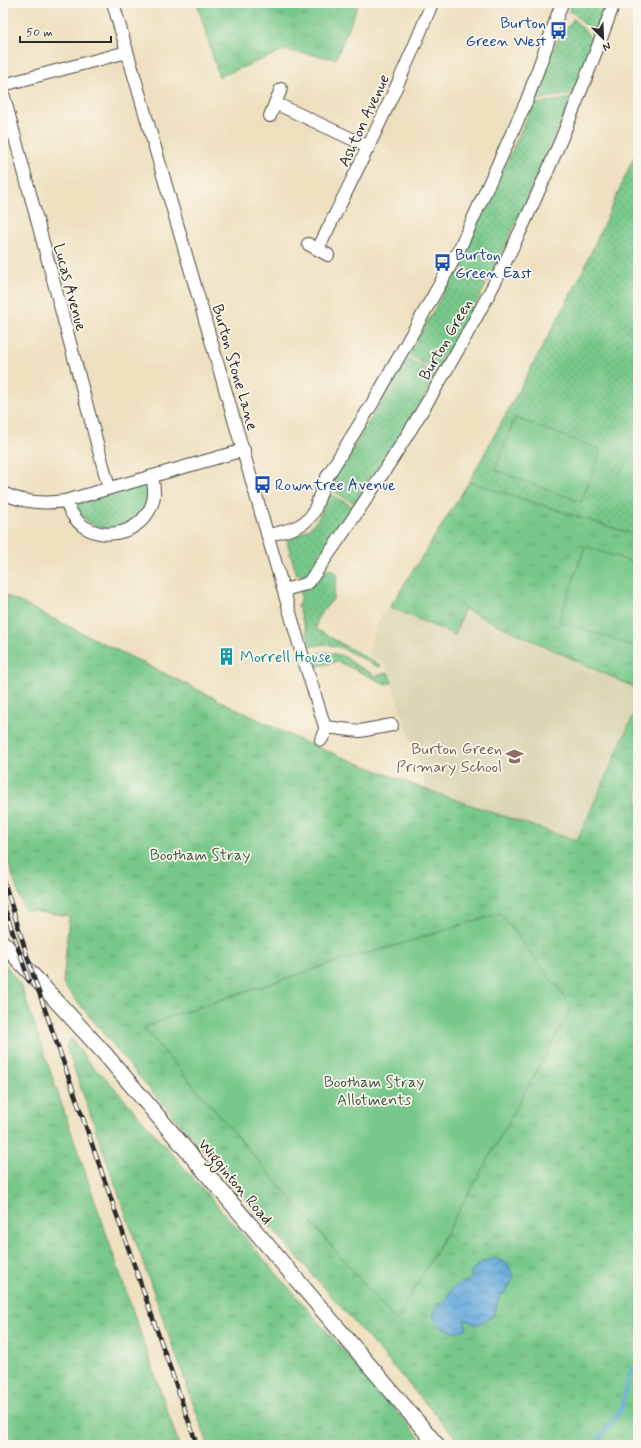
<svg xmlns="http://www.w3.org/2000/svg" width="641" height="1448" font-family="Mynerve,sans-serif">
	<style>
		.built { fill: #dad5b4 }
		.grass { fill: url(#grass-dots); stroke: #517a5a }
		.park { fill: url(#park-tufts); stroke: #517a5a; fill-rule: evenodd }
		.garden { fill: #77c88a; stroke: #517a5a }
		.water { fill: url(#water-waves); stroke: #4a6c84 }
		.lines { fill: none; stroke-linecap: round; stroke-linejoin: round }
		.stream { stroke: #69acdd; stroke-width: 3.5 }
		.minor-casing { stroke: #484641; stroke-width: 14 }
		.major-casing { stroke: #484641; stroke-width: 17 }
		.minor { stroke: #fff; stroke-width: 12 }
		.major { stroke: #fff; stroke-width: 15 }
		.rail-casing { stroke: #2b2b2b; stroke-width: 4.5 }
		.rail { stroke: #fbf7ec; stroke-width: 3; stroke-dasharray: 9; stroke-linecap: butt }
		.labels { text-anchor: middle; stroke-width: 3.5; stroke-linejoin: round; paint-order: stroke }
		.transit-label { font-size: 16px; fill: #164399; stroke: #fbf7ec; text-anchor: start }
		.street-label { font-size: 16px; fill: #2b2b2b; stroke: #fbf7ec }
		.culture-label { font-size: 16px; fill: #0d838f; stroke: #fbf7ec; text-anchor: start }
		.education-label { font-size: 16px; fill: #785e54; stroke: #fbf7ec; text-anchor: end }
		.park-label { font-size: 16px; fill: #425a48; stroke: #fbf7ec }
	</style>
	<defs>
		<pattern id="grass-dots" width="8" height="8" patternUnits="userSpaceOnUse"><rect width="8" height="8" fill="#77c88a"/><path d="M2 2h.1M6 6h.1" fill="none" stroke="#62a371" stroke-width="1.8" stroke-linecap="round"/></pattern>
		<pattern id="park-tufts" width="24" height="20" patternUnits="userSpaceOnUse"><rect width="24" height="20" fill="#77c88a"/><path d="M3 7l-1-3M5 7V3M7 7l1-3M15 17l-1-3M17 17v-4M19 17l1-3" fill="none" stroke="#62a371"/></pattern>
		<pattern id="water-waves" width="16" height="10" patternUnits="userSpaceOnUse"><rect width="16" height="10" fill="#69acdd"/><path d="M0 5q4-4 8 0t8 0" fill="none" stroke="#578cb3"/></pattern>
	</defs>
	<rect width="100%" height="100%" fill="#fbf7ec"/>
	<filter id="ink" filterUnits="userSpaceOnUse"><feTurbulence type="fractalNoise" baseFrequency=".025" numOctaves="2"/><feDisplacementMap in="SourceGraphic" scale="8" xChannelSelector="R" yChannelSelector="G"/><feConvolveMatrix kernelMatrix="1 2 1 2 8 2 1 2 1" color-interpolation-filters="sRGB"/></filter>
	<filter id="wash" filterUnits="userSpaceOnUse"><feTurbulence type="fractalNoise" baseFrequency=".012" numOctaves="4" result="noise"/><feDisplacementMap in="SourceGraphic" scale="16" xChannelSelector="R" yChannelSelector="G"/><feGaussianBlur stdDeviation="0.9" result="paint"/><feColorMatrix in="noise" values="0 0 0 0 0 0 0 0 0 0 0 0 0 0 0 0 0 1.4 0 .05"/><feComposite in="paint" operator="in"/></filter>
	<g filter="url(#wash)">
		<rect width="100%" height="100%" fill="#eee0bf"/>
		<!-- built -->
		<polygon class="built" points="390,607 454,635 464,609 638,689 638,705 577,841 427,790 386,665 367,654 381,614"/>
		<!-- grass -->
		<g class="grass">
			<polygon points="572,3 607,3 596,35 592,33 575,14 569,11"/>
			<polygon points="573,18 592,39 595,40 574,94 534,100 560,34 564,35 568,26 570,26"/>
			<polygon points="572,98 531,190 488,282 458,265 501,175 533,104"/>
			<polygon points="638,148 638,536 469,482 579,279"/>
			<polygon points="460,271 486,285 438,372 409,355 455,272 458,274"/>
			<polygon points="408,358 437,375 403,432 356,504 329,489 335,477"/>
			<path d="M148,483C149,495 146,510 137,519C135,521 129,523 126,524C104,535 85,525 74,505Z"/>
			<path d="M328,493L354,507L309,573C303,576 301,576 296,573L287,542C291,536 297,536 303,532C319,524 323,509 328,493Z"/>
			<polygon points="325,569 334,570 337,578 333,599 318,617 316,629 381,666 378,667 340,647 325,644 311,646 298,606 301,597 300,591"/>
			<path d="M325,652C334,654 349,655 354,664L376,676L388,672L392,683L385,684L337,661L317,667L314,656L316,654Z"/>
		</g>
		<!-- park -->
		<g class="park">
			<polygon points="197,3 359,3 336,59 285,50 219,77"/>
			<polygon points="469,482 638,536 638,689 464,609 455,635 390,607"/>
			<path d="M3,594L304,742L427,790L577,841L638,705V1445H462L140,1078L63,984L69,916L24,910L3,847ZM391,947L572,1007L474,1184L396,1321L144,1028L172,1016L345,959Z"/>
			<polygon points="3,962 21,986 179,1445 3,1445"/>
			<polygon points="71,1038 93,1068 104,1076 426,1445 208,1445 66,1046"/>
		</g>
		<!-- garden -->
		<g class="garden">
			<polygon points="515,418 601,450 581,502 495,470"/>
			<polygon points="585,546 638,564 638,647 559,621"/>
			<polygon points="500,913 572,1007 474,1184 396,1321 144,1028 172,1016 345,959 391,947"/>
		</g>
		<!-- water -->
		<path class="water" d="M495,1258L507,1263L514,1277L506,1292L500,1295L493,1316L477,1325L464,1319L467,1328C458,1335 444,1331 437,1323C435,1320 434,1316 433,1313L439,1303H444L451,1290L460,1282H466L472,1278L471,1272L481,1262Z"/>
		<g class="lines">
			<!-- stream -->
			<polyline class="stream" points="595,1445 622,1408 630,1372 638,1365"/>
		</g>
	</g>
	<g filter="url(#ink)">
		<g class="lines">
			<defs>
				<g id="minor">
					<polyline points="113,3 302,654 325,727 325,733 321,740"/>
					<polyline points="3,85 127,52"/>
					<polyline points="3,93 109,488"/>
					<polyline points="275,103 369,147"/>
					<polyline points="270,116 281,89"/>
					<polyline points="308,244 328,255"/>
					<path d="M318,249C358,168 399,87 432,3"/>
					<path d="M3,493C23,503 44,504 65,501L244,450"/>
					<path d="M65,501C70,510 74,520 83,526C107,543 145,531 153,501C155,493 154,485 152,477"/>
					<path d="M269,535C286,531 308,527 315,509C319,498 322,487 327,477L378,394L458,252L527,100L562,3"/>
					<path d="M284,590L306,584L309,582C376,488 438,390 492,288C540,196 579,100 614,3"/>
					<polyline points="325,727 360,731 392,725"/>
				</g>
				<polyline id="major" points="3,943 105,1054 437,1445"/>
			</defs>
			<!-- minor casing -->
			<use href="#minor" class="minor-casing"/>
			<!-- major casing -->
			<use href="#major" class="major-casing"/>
			<!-- minor -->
			<use href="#minor" class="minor"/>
			<!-- major -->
			<use href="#major" class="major"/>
			<defs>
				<g id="rail">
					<polyline points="3,878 34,978 197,1445"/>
					<polyline points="3,903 29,981"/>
				</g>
			</defs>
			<!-- rail casing -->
			<use href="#rail" class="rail-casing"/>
			<!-- rail -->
			<use href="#rail" class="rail"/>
		</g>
	</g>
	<!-- icons -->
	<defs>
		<symbol id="bus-bare" viewBox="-9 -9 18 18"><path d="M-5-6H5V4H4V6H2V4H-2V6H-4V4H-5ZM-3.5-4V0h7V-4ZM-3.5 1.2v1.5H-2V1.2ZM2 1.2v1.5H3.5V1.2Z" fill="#1a4fb4" stroke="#fbf7ec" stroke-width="2.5" paint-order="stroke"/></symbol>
		<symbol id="building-bare" viewBox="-9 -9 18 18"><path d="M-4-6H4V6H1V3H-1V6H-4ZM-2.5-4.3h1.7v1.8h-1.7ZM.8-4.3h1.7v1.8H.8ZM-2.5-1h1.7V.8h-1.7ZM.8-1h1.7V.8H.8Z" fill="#0f9aa8" stroke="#fbf7ec" stroke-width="2.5" paint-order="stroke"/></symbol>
		<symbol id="school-bare" viewBox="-9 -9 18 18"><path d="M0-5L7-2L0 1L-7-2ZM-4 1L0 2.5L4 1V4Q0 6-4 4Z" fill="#8d6e63" stroke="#fbf7ec" stroke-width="2.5" paint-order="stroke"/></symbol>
	</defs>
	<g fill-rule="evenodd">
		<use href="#bus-bare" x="546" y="18" width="25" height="25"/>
		<use href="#bus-bare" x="430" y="250" width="25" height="25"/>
		<use href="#bus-bare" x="250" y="472" width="25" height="25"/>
		<use href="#building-bare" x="214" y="644" width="25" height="25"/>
		<use href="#school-bare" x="502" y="744" width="25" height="25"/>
	</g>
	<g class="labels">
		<!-- transit labels -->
		<g class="transit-label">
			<text x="546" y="28" text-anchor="end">Burton<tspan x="546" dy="18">Green West</tspan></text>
			<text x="455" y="260">Burton<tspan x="455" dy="18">Green East</tspan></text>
			<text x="275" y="490">Rowntree Avenue</text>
		</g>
		<!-- street labels -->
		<g class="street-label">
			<text transform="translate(363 120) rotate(-65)" y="6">Ashton Avenue</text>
			<text transform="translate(71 287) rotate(75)" y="6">Lucas Avenue</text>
			<text transform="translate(445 339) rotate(-60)" y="6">Burton Green</text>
			<text transform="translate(236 367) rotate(74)" y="6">Burton Stone Lane</text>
			<text transform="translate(236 1181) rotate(50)" y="6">Wigginton Road</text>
		</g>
		<!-- culture labels -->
		<g class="culture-label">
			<text x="240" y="662">Morrell House</text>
		</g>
		<!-- education labels -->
		<g class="education-label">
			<text x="502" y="754">Burton Green<tspan x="502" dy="18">Primary School</tspan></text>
		</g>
		<!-- park labels -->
		<g class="park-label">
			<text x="200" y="860">Bootham Stray</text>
			<text x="374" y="1087">Bootham Stray<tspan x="374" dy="18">Allotments</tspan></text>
		</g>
	</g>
	<!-- margin -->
	<rect width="641" height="1448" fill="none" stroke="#fbf7ec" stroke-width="16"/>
	<!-- north arrow -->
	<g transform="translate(603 38) rotate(156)" stroke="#fbf7ec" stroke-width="3" paint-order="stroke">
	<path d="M0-3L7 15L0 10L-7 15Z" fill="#2b2b2b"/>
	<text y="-6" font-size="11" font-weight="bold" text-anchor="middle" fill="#2b2b2b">N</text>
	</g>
	<!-- scale -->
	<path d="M20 36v6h91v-6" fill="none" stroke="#2b2b2b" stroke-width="2"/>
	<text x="26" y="36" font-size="12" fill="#2b2b2b" stroke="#fbf7ec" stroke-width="3" paint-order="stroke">50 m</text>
</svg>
